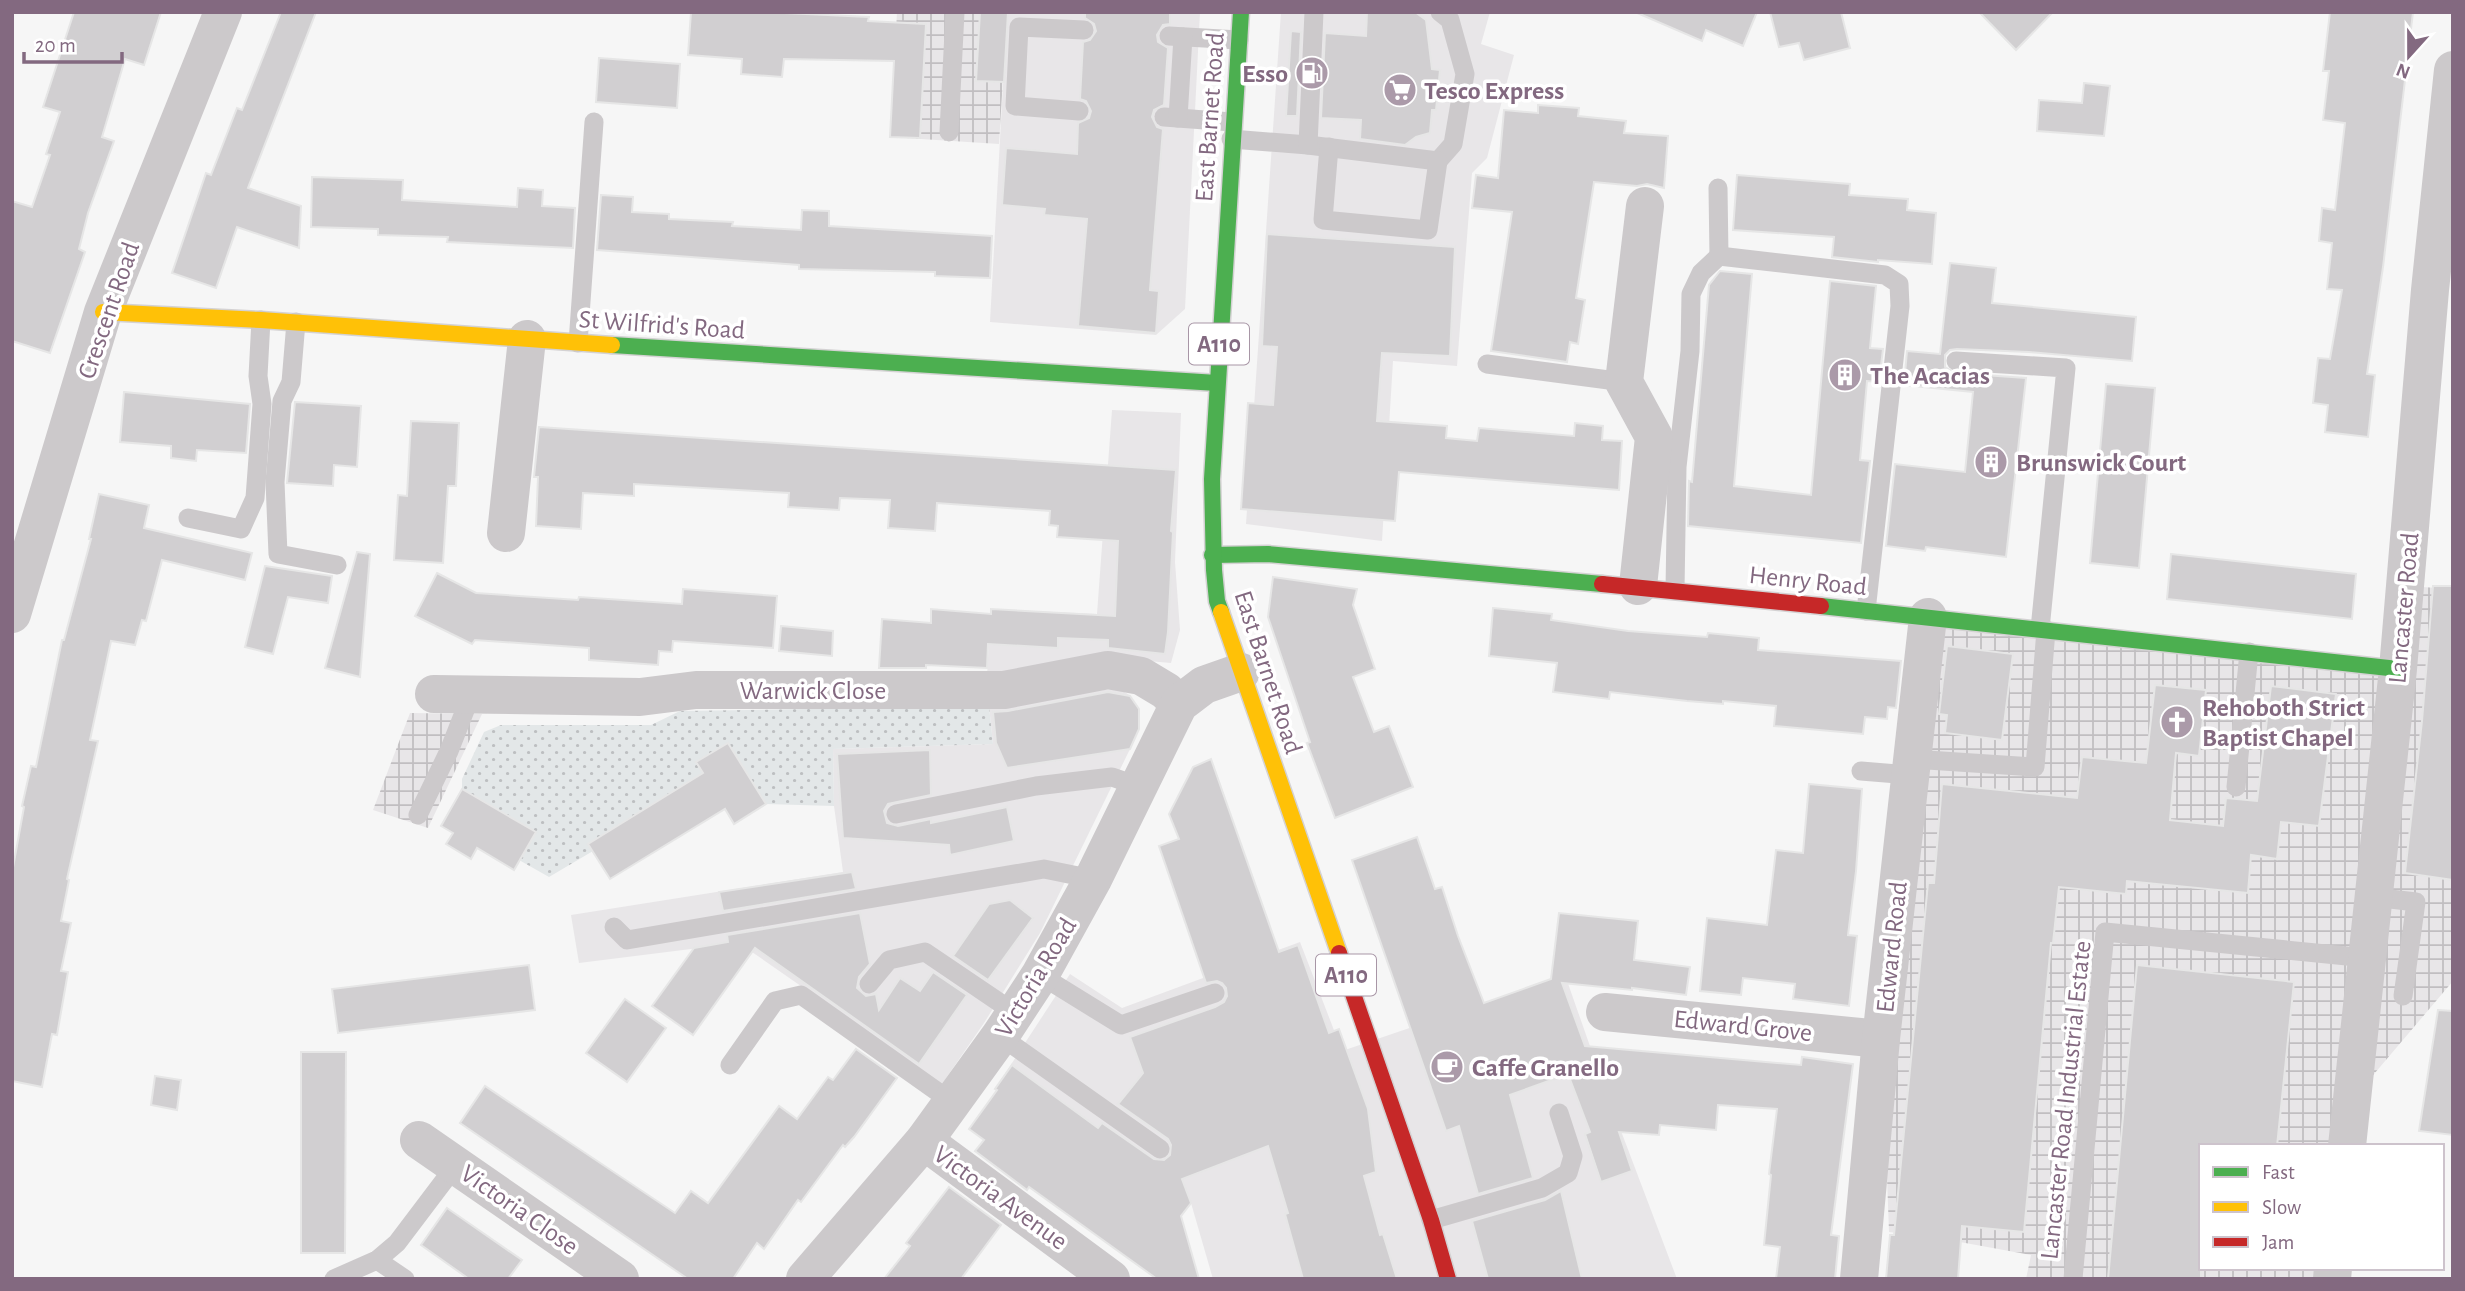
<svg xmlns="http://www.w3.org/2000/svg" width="2465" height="1291" font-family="'Alegreya Sans',sans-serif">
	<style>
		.built { fill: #e8e6e8 }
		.industrial { fill: url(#industrial-grid) }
		.grass { fill: url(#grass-dots) }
		.building { fill: #d1cfd1; stroke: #e6e6e6; stroke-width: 2 }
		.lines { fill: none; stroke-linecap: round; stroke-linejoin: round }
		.fast-casing { stroke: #d4d2d3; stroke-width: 19 }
		.slow-casing { stroke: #d4d2d3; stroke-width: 19 }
		.jam-casing { stroke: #d4d2d3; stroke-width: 19 }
		.lane { stroke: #ccc9cb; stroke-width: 19 }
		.street { stroke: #ccc9cb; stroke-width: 38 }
		.fast { stroke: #4caf50; stroke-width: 16 }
		.slow { stroke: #ffc107; stroke-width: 16 }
		.jam { stroke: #c62828; stroke-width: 16 }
		.labels { text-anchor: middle; stroke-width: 7; stroke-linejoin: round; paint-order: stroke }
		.shield { fill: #fff; stroke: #a896a6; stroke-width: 2 }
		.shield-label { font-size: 24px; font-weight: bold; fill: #836980 }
		.poi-label { font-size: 26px; font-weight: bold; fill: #836980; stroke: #fff; text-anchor: start }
		.street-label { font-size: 26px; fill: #836980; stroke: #fff }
	</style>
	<defs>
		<pattern id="industrial-grid" width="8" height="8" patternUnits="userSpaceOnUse" patternTransform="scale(1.75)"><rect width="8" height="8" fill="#e8e6e8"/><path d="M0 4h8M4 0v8" fill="none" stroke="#c1bec1"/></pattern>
		<pattern id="grass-dots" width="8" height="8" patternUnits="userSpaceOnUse" patternTransform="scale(1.75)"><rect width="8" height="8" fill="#e3e7e8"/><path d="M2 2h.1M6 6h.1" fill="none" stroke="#bdbfc1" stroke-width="1.8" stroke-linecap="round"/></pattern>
	</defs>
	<rect width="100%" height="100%" fill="#f6f6f6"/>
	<!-- built -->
	<g class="built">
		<polygon points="1007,12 1200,12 1185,309 1156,335 990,322"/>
		<polygon points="1281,12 1490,12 1481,44 1514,55 1487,158 1472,173 1457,366 1393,361 1382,541 1246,524"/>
		<polygon points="1112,410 1181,413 1175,562 1180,630 1171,663 1103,657 987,676 991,609 1097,614"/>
		<polygon points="1117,688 1128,694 1139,709 1139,729 1130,749 1040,933 984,1023 942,1084 739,943 579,963 571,915 843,872 834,806 833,749 993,744 989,706"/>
		<polygon points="1300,942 1342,1051 1565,975 1604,1086 1677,1279 1213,1279 1191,1203 1180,1219 995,1089 1070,974 1122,1008"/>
	</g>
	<!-- industrial -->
	<g class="industrial">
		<polygon points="897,12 1007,12 999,144 890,137"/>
		<polygon points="2407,586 2453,589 2453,981 2352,1100 2347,1146 2201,1146 2201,1268 2333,1268 2332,1279 2026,1279 2031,1255 1938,1238 1889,1232 1882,1041 1927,619 2397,669"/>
		<polygon points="410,713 482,714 428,828 373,810"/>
	</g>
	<!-- grass -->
	<polygon class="grass" points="989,706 993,744 833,749 834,806 766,804 728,743 696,762 706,777 593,851 549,877 519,860 462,789 462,779 484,732 501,725 651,725 680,711"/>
	<!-- building -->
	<g class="building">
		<polygon points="74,12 161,12 144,65 125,59 102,137 114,141 88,213 79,249 85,252 50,353 12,341 12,201 32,207 50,155 46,154 60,112 43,107"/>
		<polygon points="281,12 316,12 248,188 301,206 299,248 237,227 216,288 172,273 206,173 211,175 237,108 242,110"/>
		<polygon points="691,12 764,12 869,17 868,21 926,24 920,138 890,137 894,61 784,59 782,77 741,74 742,59 688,55"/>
		<polygon points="980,12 1008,12 1004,82 976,81"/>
		<polygon points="1085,12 1170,12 1170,24 1163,25 1157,35 1158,42 1168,48 1164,105 1154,110 1152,117 1157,127 1163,129 1150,290 1159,291 1156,333 1078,326 1087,219 1044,215 1045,209 1002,205 1006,148 1077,154 1078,123 1089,118 1091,111 1086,101 1080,99 1083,42 1090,40 1096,31 1094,24 1085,18"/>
		<polygon points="1367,12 1415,12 1426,20 1432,69 1440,70 1436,110 1432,110 1430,133 1416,137 1405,145 1360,139 1361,120 1321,118 1325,33 1366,36"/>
		<polygon points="1635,12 1757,12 1743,46 1706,30 1702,41"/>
		<polygon points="1770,12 1841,12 1850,48 1804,60 1799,43 1779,47"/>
		<polygon points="1979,12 2053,12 2016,50"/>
		<polygon points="2330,12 2413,12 2383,267 2367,374 2375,375 2368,437 2325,432 2328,405 2313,403 2318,358 2330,359 2342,290 2327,289 2332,243 2319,241 2322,208 2335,210 2345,123 2323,120 2329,71 2323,71"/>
		<polygon points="1291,31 1301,32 1297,116 1286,116"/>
		<polygon points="599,58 680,64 677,108 596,102"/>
		<polygon points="2084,83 2110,86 2104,136 2037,131 2039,100 2082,103"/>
		<polygon points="1538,105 1579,108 1578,116 1626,121 1624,133 1668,136 1664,188 1647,184 1637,186 1594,182 1576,298 1585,300 1578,344 1570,342 1567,362 1491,351 1512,212 1472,208 1476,175 1498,178 1504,110 1538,113"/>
		<polygon points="1737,175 1850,184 1849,195 1908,199 1907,210 1936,213 1932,264 1878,260 1878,262 1832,257 1834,237 1733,230"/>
		<polygon points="312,177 403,180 402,200 517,207 518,188 543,190 542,206 575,208 573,248 447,242 448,237 378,235 378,229 311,227"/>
		<polygon points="601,195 633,197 632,212 669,214 669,219 733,222 732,226 801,230 802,210 829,211 829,226 992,236 990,278 935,276 935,272 799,269 799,265 597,250"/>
		<polygon points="1267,234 1455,247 1450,356 1382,353 1377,421 1447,426 1446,438 1477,441 1479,428 1574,436 1575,423 1603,426 1602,440 1622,441 1619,490 1399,472 1395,521 1241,509 1248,403 1273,405 1277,347 1262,346"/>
		<polygon points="1950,263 1996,268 1992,303 2136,317 2132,361 2029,352 1957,349 1950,350 1945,355 1945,367 1955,373 2026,378 2006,557 1926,547 1925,551 1886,546 1895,464 1965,472 1973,392 1904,385 1907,351 1940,354"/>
		<polygon points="1720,271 1752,274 1734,486 1811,495 1830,281 1876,286 1870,348 1883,349 1879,382 1867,381 1860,460 1870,461 1861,543 1688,526 1689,481 1692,482 1709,285"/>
		<polygon points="2106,384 2155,388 2139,568 2090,563"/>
		<polygon points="124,392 250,404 246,453 197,450 196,461 171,458 171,446 120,442"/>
		<polygon points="295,402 361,406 357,467 334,465 333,486 287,483"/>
		<polygon points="411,421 459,423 456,486 448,486 443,563 394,560 398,495 407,496"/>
		<polygon points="539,427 1176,470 1171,531 1173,532 1168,632 1165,654 1108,648 1108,640 1058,638 1058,648 988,644 987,668 926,665 926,668 879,668 882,619 931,623 931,609 991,614 991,609 1115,616 1118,541 1057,537 1058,526 1049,525 1050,511 937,503 935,531 888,528 890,500 840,498 839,510 788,507 789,493 634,484 634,496 583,493 581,529 536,526 538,477 534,477"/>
		<polygon points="99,494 149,505 144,528 252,553 245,580 162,560 146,621 142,620 135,645 111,641 90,740 98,741 67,879 69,880 61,921 71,923 61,971 68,972 57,1035 52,1034 42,1087 12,1081 12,873 24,807 22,806 31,766 36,767 62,640 64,640 91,539 89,539"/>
		<polygon points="357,552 370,554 360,677 325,668"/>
		<polygon points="2171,554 2356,574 2352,619 2167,599"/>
		<polygon points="265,566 332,576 328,603 288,597 273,654 245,647"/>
		<polygon points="437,573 476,593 578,600 579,597 682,604 683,589 777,596 773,648 673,641 672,652 659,651 658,665 589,660 589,648 475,640 472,644 415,616"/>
		<polygon points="1273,577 1357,589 1353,605 1375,669 1353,677 1374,732 1389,726 1413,787 1335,818 1307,743 1310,742 1268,617"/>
		<polygon points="2433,586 2453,586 2453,880 2405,873 2422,721"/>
		<polygon points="1493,608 1552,614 1551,620 1628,631 1707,637 1708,633 1759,638 1758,650 1901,661 1896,708 1888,707 1887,719 1865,717 1863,734 1774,726 1776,706 1723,701 1723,704 1687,701 1610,692 1609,699 1553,692 1557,663 1489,656"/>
		<polygon points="781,626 833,631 832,656 779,651"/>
		<polygon points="1947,646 2013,654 2002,740 1945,733 1947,715 1939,714"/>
		<polygon points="2155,685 2206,690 2199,756 2176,753 2170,820 2223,826 2226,798 2257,801 2271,686 2336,694 2319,826 2281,822 2277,859 2251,855 2248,893 2127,881 2126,894 2059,887 2053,943 2051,943 2024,1232 1962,1226 1958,1279 1886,1279 1890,1235 1894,1235 1928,883 1934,883 1942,784 2077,798 2082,757 2146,763"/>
		<polygon points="1108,692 1130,696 1139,709 1139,729 1130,749 1007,768 996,743 993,712 1008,711"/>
		<polygon points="728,743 766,804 734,824 725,809 610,879 588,844 703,773 696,762"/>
		<polygon points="930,750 931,795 888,804 884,811 887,823 898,826 931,819 931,823 1007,807 1014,841 950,855 949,845 843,838 837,754"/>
		<polygon points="1211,759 1279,952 1298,945 1329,1033 1339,1029 1368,1109 1376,1172 1364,1176 1380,1235 1383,1234 1397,1279 1303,1279 1285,1214 1288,1213 1268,1146 1182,1179 1191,1203 1181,1216 1199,1279 1157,1279 1029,1187 1027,1190 975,1151 984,1140 969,1129 997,1090 995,1089 1012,1065 1098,1128 1102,1123 1154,1159 1164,1160 1170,1155 1171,1145 1168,1139 1118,1104 1143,1073 1130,1037 1215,1007 1224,1002 1227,996 1226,988 1222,983 1217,981 1206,983 1159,846 1179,839 1169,814 1193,767"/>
		<polygon points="1809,784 1862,789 1856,871 1848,935 1857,936 1849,1006 1793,999 1795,984 1743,978 1741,995 1700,991 1707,918 1767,925 1776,850 1803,853"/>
		<polygon points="462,789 536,832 514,870 477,848 471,859 446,844 453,833 441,826"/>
		<polygon points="1417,837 1435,889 1442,887 1458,936 1484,1003 1551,979 1559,913 1638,921 1634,960 1690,967 1686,995 1632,988 1632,990 1562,983 1585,1046 1801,1065 1802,1057 1853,1064 1831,1235 1839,1236 1835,1279 1776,1279 1780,1247 1764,1245 1771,1175 1769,1174 1777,1109 1718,1105 1716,1130 1660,1125 1659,1135 1619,1132 1632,1171 1601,1182 1585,1134 1590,1132 1568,1074 1510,1095 1533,1178 1478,1194 1459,1126 1446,1131 1352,860"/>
		<polygon points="852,872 856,889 723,911 719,892"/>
		<polygon points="1010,900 1033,918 988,980 953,956 989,904"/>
		<polygon points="860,913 870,964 859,977 857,988 866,996 876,994 879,1010 900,978 920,991 933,972 967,995 919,1064 755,948 693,1035 652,1006 694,948 728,942 727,935"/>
		<polygon points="529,965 535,1010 338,1033 332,989"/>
		<polygon points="2137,965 2294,982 2277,1146 2201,1146 2201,1279 2108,1279"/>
		<polygon points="625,999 666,1028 627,1082 586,1053"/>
		<polygon points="2438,1010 2453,1011 2453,1135 2419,1131"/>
		<polygon points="856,1049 897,1078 854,1137 845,1147 843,1145 801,1202 798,1200 764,1249 757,1243 733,1279 688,1279 460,1123 485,1086 675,1213 691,1191 708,1203 779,1106 797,1119 828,1077 833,1080"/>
		<polygon points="301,1052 346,1052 345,1253 301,1253"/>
		<polygon points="155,1076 181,1080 177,1110 151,1105"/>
		<polygon points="949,1187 1001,1225 961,1279 884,1279 910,1246 906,1243"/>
		<polygon points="1561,1191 1582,1279 1488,1279 1472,1221 1545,1200"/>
		<polygon points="447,1208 522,1260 508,1279 469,1279 421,1245"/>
	</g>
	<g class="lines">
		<defs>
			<g id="fast">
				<polyline points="612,345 1217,383"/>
				<polyline points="1212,555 1268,554 1602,584"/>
				<polyline points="1821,606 2398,669"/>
				<polyline points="1221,612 1217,601 1214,570 1212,479 1241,12"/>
			</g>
			<g id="slow">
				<polyline points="103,312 261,320 612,345"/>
				<polyline points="1221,612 1339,953"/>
			</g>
			<g id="jam">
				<polyline points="1602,584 1821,606"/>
				<polyline points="1339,953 1431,1220 1448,1279"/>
			</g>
		</defs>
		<!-- fast casing -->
		<use href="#fast" class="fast-casing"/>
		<!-- slow casing -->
		<use href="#slow" class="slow-casing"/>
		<!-- jam casing -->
		<use href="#jam" class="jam-casing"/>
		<!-- lane -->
		<g class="lane">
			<polyline points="1169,36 1239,40"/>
			<polyline points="1079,111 1015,106 1019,27 1084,30"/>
			<polyline points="1164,117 1232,122"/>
			<polyline points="1178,118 1183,37"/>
			<polyline points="949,132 955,12"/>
			<polyline points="1231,139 1308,145 1438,161 1453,144 1465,74 1450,20 1440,12"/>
			<polyline points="1308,145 1314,12"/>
			<polyline points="1329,147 1323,220 1428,230 1438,161"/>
			<polyline points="1718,188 1719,256"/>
			<polyline points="296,322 291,382 282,401 275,482 278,554 337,565"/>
			<polyline points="578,343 594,122"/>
			<polyline points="1956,361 2066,368 2040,629"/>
			<polyline points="1487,364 1624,382"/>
			<polyline points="188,518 241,529 255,498 262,404 258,376 261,320"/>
			<polyline points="1675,590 1677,467 1690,351 1691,294 1701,273 1719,256 1885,275 1899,284 1900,306 1866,611"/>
			<polyline points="1912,759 2035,767 2046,630"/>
			<polyline points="1861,771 1910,775"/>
			<polyline points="2236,787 2249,652"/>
			<polyline points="896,814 1036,786 1112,777 1138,786"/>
			<polyline points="418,815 449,751 471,695"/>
			<polyline points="2373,897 2416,902 2403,996"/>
			<polyline points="614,927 627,940 1044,869 1093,879"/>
			<polyline points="1040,975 1121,1025 1215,993"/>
			<polyline points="869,984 889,960 925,952 1015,1013"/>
			<polyline points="1000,1036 1160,1149"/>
			<polyline points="730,1065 775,1001 801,995 952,1102"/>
			<polyline points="1431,1220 1542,1188 1568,1173 1573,1156 1559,1113"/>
			<polyline points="377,1260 405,1279"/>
			<polyline points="334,1279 377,1260 397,1243 456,1165"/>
			<polyline points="2073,1279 2105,932 2367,958"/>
		</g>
		<!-- street -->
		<g class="street">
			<polyline points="506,533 527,339"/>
			<polyline points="1638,586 1654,437 1624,382 1645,206"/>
			<polyline points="12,614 103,312 223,12"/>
			<polyline points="434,694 640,697 696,690 1004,690 1108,670 1141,676 1166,691 1179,704"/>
			<polyline points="1605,1012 1881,1039"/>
			<polyline points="419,1140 620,1279"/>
			<polyline points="924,1141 1111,1279"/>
			<polyline points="2347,1146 2398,669 2430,290 2453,70"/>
			<polyline points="805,1279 924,1141 1000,1036 1040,975 1093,879 1179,704 1204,685 1241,672"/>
			<polyline points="1859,1279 1881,1039 1928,617"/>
			<polyline points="2332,1279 2333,1268"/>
		</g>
		<!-- fast -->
		<use href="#fast" class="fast"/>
		<!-- slow -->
		<use href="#slow" class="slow"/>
		<!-- jam -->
		<use href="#jam" class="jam"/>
	</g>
	<!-- icons -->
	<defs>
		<symbol id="fuel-disc" viewBox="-11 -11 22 22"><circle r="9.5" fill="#ab9aa9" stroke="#fff"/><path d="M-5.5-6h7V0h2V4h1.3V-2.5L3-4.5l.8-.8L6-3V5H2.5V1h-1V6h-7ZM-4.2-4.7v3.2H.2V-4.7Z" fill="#fff"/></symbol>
		<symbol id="supermarket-disc" viewBox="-11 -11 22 22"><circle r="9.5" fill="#ab9aa9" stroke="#fff"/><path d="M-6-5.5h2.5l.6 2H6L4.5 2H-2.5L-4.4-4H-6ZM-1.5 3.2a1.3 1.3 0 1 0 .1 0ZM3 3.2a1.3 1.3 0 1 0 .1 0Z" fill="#fff"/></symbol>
		<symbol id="building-disc" viewBox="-11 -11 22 22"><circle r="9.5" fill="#ab9aa9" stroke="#fff"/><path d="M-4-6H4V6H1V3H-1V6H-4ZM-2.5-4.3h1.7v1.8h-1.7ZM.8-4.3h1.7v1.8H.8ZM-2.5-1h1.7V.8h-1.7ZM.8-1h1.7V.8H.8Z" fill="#fff"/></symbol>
		<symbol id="church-disc" viewBox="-11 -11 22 22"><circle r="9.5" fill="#ab9aa9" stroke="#fff"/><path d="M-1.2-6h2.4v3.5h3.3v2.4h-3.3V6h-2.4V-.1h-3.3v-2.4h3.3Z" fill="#fff"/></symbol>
		<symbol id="cafe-disc" viewBox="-11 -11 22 22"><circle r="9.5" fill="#ab9aa9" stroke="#fff"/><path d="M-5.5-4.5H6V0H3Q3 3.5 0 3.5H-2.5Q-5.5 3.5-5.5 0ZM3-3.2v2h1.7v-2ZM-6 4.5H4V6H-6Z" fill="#fff"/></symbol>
	</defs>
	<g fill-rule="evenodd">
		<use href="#fuel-disc" x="1293" y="54" width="38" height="38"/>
		<use href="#supermarket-disc" x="1381" y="71" width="38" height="38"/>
		<use href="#building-disc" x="1826" y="356" width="38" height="38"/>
		<use href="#building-disc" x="1972" y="443" width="38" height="38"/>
		<use href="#church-disc" x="2158" y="703" width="38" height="38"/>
		<use href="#cafe-disc" x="1428" y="1048" width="38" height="38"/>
	</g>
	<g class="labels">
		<!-- shield labels -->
		<g class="shield">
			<rect x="1189" y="323.5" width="60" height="41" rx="5"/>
			<rect x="1316" y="954.5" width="60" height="41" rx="5"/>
		</g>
		<g class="shield-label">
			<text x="1219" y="352">A110</text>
			<text x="1346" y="983">A110</text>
		</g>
		<!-- poi labels -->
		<g class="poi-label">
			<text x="1288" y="82" text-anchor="end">Esso</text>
			<text x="1424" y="99">Tesco Express</text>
			<text x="1870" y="384">The Acacias</text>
			<text x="2016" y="471">Brunswick Court</text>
			<text x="2202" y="716">Rehoboth Strict<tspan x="2202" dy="30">Baptist Chapel</tspan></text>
			<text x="1472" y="1076">Caffe Granello</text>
		</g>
		<!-- street labels -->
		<g class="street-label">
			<text transform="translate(1209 117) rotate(-86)" y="9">East Barnet Road</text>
			<text transform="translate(108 310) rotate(-71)" y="9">Crescent Road</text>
			<text transform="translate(662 324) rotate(4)" y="9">St Wilfrid's Road</text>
			<text transform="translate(1808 580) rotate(6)" y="9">Henry Road</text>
			<text transform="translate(2403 608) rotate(-85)" y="9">Lancaster Road</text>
			<text transform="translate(1269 672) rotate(72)" y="9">East Barnet Road</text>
			<text x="813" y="699">Warwick Close</text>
			<text transform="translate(1891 947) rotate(-84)" y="9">Edward Road</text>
			<text transform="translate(1035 977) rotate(-59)" y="9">Victoria Road</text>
			<text transform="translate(1743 1025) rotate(6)" y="9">Edward Grove</text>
			<text transform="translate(2065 1100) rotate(-84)" y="9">Lancaster Road Industrial Estate</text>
			<text transform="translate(1001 1197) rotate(36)" y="9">Victoria Avenue</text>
			<text transform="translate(520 1209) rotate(35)" y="9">Victoria Close</text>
		</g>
	</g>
	<!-- border -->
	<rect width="2465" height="1291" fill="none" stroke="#836980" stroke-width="28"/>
	<!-- legend -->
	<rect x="2199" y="1144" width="245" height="126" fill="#ffffff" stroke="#cdc3cc" stroke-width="2"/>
	<rect x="2213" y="1167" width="35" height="10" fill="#4caf50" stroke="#cdc3cc" stroke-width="2"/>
	<text x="2262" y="1179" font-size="21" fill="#836980">Fast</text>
	<rect x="2213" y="1202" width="35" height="10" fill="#ffc107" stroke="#cdc3cc" stroke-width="2"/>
	<text x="2262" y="1214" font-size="21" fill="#836980">Slow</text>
	<rect x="2213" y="1237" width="35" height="10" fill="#c62828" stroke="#cdc3cc" stroke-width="2"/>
	<text x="2262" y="1249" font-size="21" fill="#836980">Jam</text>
	<!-- north arrow -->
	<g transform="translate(2409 56) rotate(201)" stroke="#ffffff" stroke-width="5" paint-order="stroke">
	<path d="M0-5L12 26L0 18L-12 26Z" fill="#836980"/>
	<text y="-10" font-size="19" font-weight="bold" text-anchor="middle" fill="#836980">N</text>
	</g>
	<!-- scale -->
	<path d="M24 52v10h98v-10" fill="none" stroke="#836980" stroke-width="3.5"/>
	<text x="35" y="52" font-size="21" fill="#836980" stroke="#ffffff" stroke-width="5" paint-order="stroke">20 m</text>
</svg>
